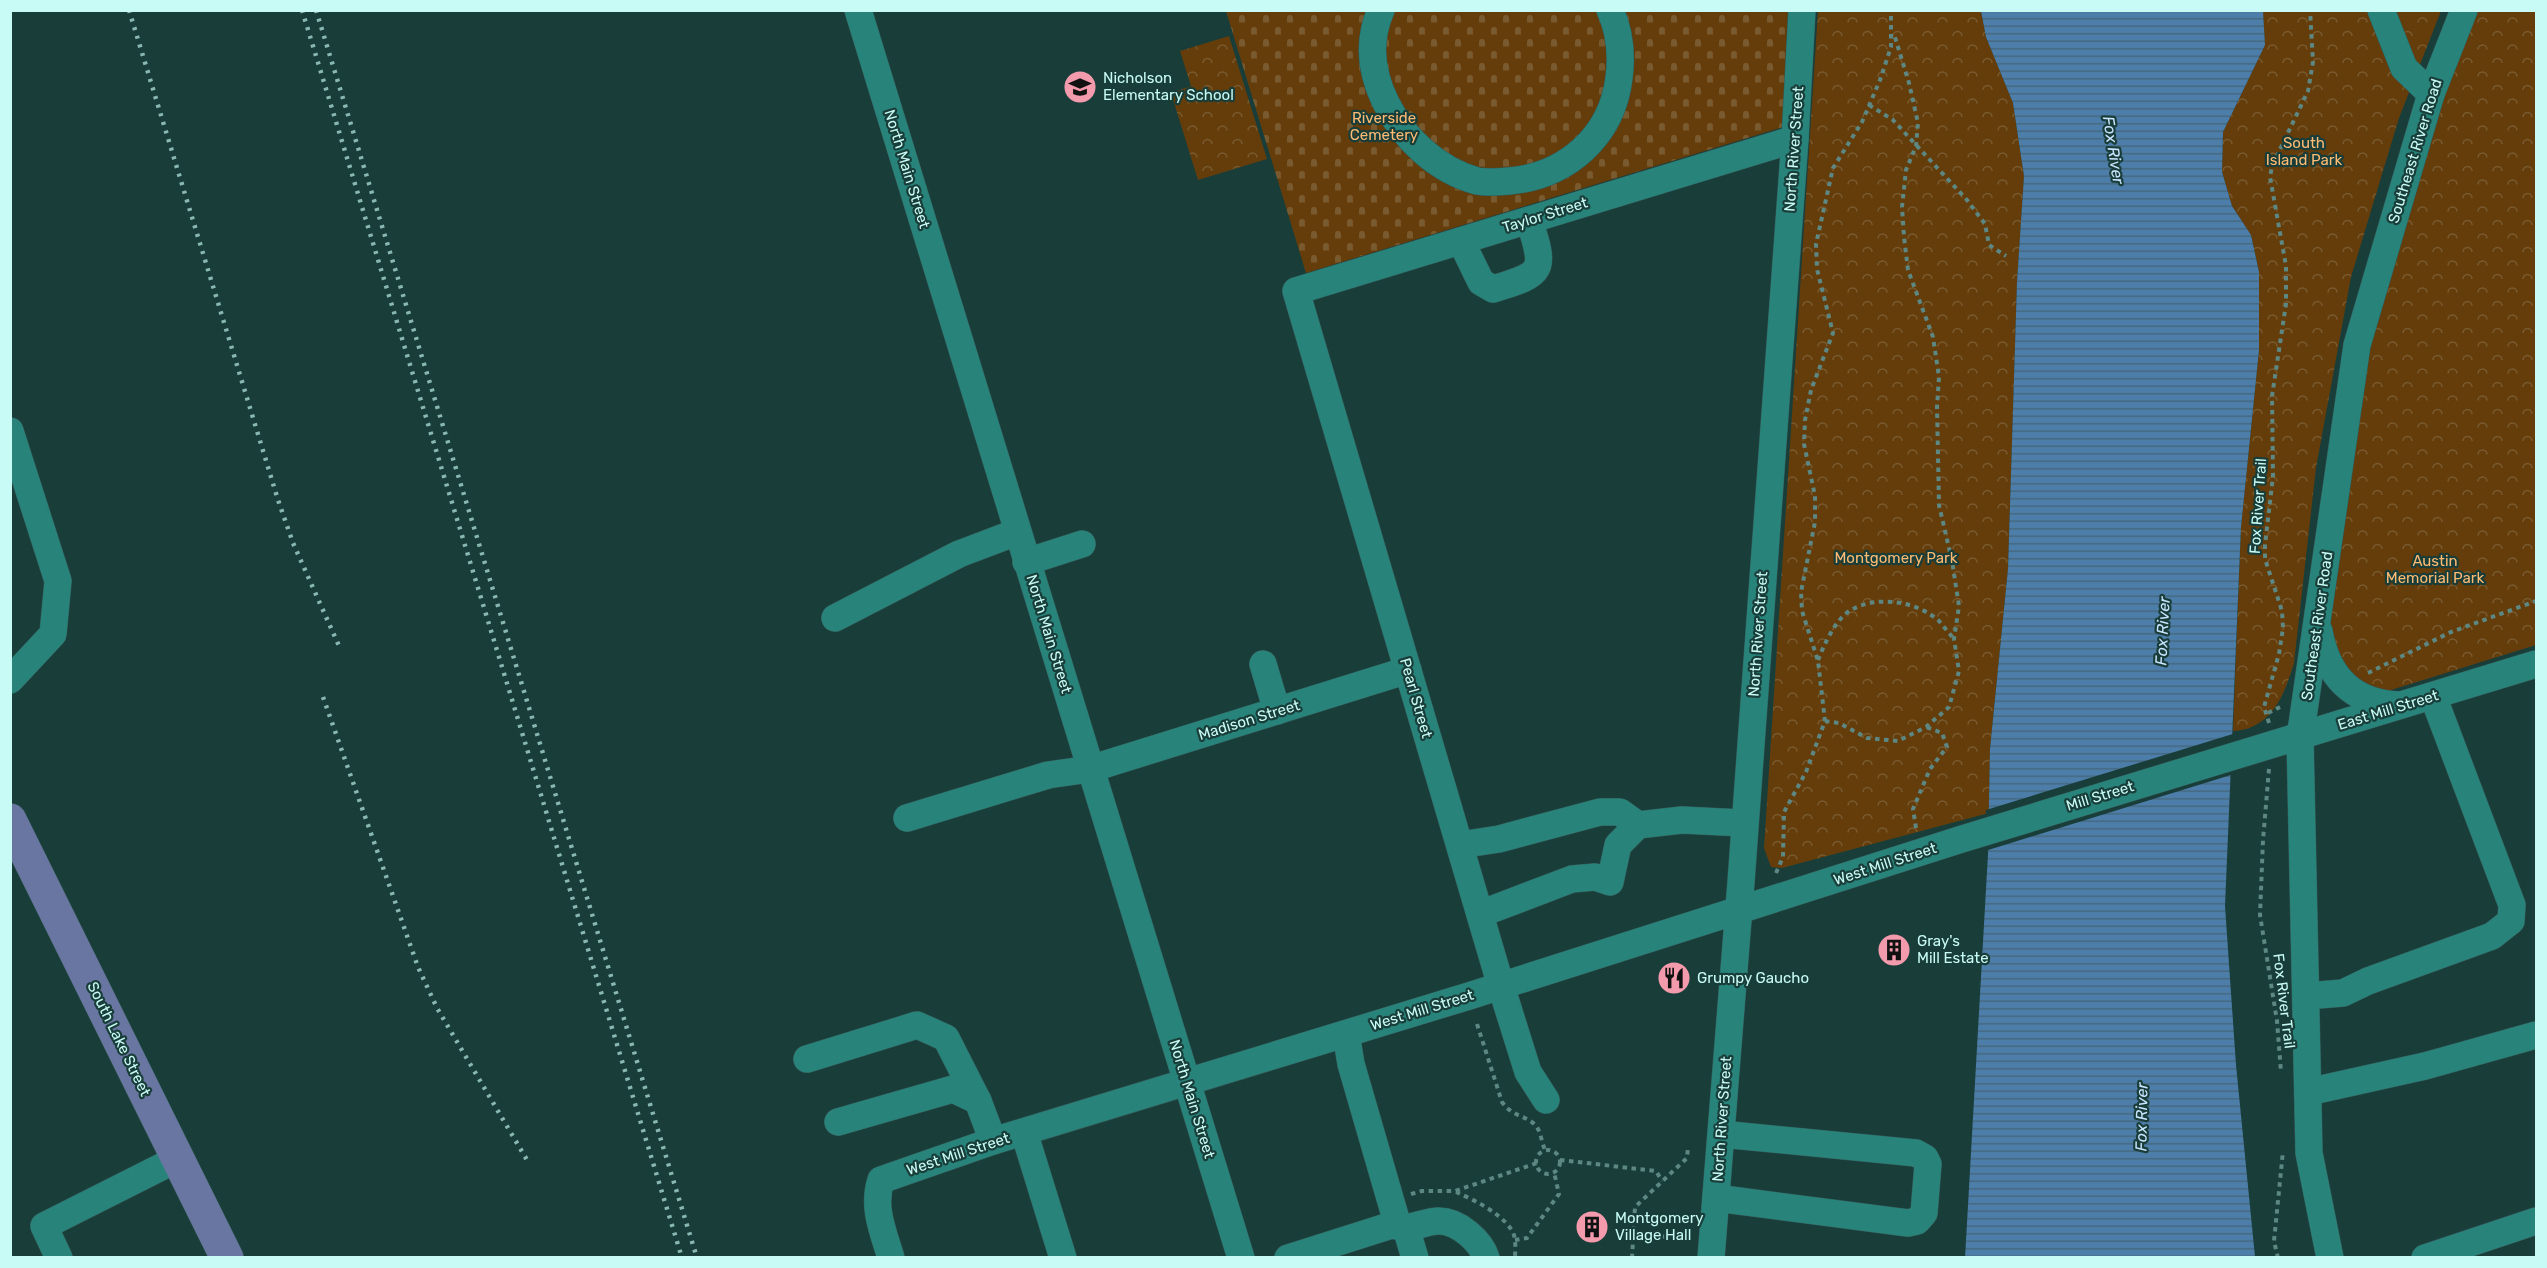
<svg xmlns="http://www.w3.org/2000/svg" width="2547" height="1268" font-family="Rubik,sans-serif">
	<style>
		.cemetery { fill: url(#cemetery-stones) }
		.park { fill: url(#park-crowns) }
		.water { fill: url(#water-rules) }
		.pier { fill: #193d39 }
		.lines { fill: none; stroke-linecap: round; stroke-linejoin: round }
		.minor-casing { stroke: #345b58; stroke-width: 28 }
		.major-casing { stroke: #345b58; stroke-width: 34 }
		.path { stroke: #5d8782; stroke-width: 4; stroke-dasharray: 4.5 4.5; stroke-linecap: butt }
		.minor { stroke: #28837b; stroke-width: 27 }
		.major { stroke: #6a76a2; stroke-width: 33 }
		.rail { stroke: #89b7b2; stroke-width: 4.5; stroke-dasharray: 3 6; stroke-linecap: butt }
		.labels { text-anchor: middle; stroke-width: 4.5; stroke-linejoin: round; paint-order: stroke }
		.poi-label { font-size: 15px; fill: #c8fbf5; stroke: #193d39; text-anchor: start }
		.park-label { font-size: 15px; fill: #fdbb74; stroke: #193d39 }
		.street-label { font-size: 15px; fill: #c8fbf5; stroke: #193d39 }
		.water-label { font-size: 16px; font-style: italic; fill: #c9e4ff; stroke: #193d39 }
	</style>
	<defs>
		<pattern id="cemetery-stones" width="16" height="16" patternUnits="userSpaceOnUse" patternTransform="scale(1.5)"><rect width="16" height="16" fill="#643d0b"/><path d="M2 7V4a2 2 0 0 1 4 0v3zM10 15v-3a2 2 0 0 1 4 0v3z" fill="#795a2f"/></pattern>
		<pattern id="park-crowns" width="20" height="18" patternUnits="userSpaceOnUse" patternTransform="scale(1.5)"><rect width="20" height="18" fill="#643d0b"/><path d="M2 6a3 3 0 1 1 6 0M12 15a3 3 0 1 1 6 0" fill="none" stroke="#795a2f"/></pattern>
		<pattern id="water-rules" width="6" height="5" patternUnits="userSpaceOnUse" patternTransform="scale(1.5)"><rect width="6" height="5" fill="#4d7ea9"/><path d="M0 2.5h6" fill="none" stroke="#45677e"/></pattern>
	</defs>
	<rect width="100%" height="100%" fill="#193d39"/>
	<!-- cemetery -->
	<polygon class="cemetery" points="1226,11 1788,11 1783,127 1306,273"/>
	<!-- park -->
	<g class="park">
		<polygon points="1818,11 1981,11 1986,37 2013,103 2024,176 2017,282 2008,569 1990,749 1989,813 1782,868 1771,867 1764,848"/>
		<path d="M2263,11H2441L2399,118L2351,277L2316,468L2294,663C2284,696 2271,729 2233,731L2241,527L2259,350V272L2251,235L2232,206L2222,172L2223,132L2265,45Z"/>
		<polygon points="2474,11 2536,11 2536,645 2391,690 2377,691 2356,683 2333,644 2330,624 2332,579 2367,346 2392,246"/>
		<polygon points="1229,36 1267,159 1198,180 1171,93 1191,86 1180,51"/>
	</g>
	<!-- water -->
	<polygon class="water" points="1981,11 2263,11 2265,45 2223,132 2222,172 2232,206 2251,235 2259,272 2259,350 2241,527 2225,906 2236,1065 2255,1257 1965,1258 1988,854 1990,749 2008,569 2017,282 2024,176 2013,103 1986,37"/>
	<!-- pier -->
	<polygon class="pier" points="2236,733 2234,774 1985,851 1986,810"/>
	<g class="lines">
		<defs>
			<g id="minor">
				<polyline points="858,10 1241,1258"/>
				<path d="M1381,10C1367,42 1371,73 1386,103C1404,139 1437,170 1477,181C1487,183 1499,182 1509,181C1567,176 1612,136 1619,78C1622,55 1620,32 1610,10"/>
				<polyline points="2381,10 2404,68 2431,94"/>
				<path d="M1461,241L1481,282L1493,289C1544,274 1546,271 1529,220"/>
				<polyline points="10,431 58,581 53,634 10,680"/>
				<polyline points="1026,562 1082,544"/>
				<polyline points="835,618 959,554 1017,532"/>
				<path d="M2319,631C2327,676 2352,703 2399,705"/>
				<polyline points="1263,664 1277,711"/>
				<polyline points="907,818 1048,775 1090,769 1408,670"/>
				<polyline points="1460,845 1499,839 1600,812 1620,812 1638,825"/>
				<polyline points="1480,914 1572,879 1595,877 1610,882 1618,845 1638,825 1682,820 1743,823"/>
				<polyline points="2306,996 2343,993 2368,981 2492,936 2511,921 2512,905 2433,696"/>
				<polyline points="1346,1034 1351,1064 1398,1226"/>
				<polyline points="807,1059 917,1025 946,1038 978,1101"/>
				<polyline points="2308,1092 2425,1066 2536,1035"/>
				<polyline points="1546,1100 1528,1072 1501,986 1296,291 1795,139"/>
				<polyline points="838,1122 953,1089 978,1101 993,1141"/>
				<polyline points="1024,1132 1063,1258"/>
				<polyline points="1716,1198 1908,1223 1917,1221 1924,1213 1928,1164 1925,1158 1916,1153 1721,1134"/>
				<path d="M1406,1228C1417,1226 1429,1221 1439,1221C1458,1221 1481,1241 1486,1258"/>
				<polyline points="59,1258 44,1226 179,1158"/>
				<path d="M891,1258C883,1231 872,1207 881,1180L993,1141L1469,996L1962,839L2536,664"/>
				<polyline points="1288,1258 1392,1225 1406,1228 1415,1258"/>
				<polyline points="1711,1258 1741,882 1795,139 1802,10"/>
				<polyline points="2330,1258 2309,1153 2300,738 2357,345 2431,94 2464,10"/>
				<polyline points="2425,1258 2536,1221"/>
			</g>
			<polyline id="major" points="10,820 227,1258"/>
		</defs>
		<!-- minor casing -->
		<use href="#minor" class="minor-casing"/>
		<!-- major casing -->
		<use href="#major" class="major-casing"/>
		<!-- path -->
		<g class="path">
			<polyline points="1869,105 1893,120 1967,200 1985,224 1989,245 2006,256"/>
			<path d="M1818,660C1824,645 1836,618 1851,610C1877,595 1917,601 1939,621C1944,627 1949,633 1954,639"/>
			<polyline points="2368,673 2451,632 2536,601"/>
			<polyline points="2268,713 2280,707"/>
			<polyline points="1825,721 1839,723 1867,738 1898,741 1926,727 1949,707 1959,671 1954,639 1959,606 1952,561 1939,505 1937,407 1939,377 1933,337 1908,270 1904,237 1902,207 1906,170 1916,146 1918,123 1909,83 1894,34"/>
			<polyline points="2269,723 2264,707 2279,654 2283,628 2282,611 2265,559 2265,545 2273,476 2272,396 2286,304 2286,266 2270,177 2272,166 2308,91 2313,62 2310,10"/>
			<polyline points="2269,769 2263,840 2260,915 2277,1021 2281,1072"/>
			<polyline points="1916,828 1913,809 1930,769 1947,747 1942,733 1926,727"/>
			<polyline points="1776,873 1783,857 1784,812 1806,772 1825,721 1818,661 1802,611 1801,592 1815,522 1815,496 1804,444 1805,420 1811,390 1833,333 1817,269 1816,244 1833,168 1862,122 1880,80 1891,47 1891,10"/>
			<path d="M1477,1024L1502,1102C1513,1118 1528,1115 1537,1127C1541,1134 1542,1143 1545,1150"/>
			<circle cx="1548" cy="1162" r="12"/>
			<polyline points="1560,1160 1656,1171 1662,1181"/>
			<path d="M1456,1192C1474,1200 1499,1212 1511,1229C1517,1237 1515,1249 1515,1258"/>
			<polyline points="1411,1194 1422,1191 1455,1191 1537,1163"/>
			<polyline points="1627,1233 1667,1237"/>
			<polyline points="1515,1240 1527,1238 1559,1194 1554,1172"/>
			<polyline points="1632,1258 1635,1207 1687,1158 1688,1147"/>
			<polyline points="2278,1258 2274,1241 2283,1151"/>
		</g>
		<!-- minor -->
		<use href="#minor" class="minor"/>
		<!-- major -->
		<use href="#major" class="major"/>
		<!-- rail -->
		<g class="rail">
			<polyline points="129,10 278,500 293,543 339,646"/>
			<polyline points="302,10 682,1258"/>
			<polyline points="316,10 697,1258"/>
			<polyline points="323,697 418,967 437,1008 527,1160"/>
		</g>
	</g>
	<!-- icons -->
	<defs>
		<symbol id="school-disc" viewBox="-11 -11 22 22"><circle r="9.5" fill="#f39aac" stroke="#193d39"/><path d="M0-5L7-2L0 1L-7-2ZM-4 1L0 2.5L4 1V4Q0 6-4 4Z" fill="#111"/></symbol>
		<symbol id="building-disc" viewBox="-11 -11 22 22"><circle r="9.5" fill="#f39aac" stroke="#193d39"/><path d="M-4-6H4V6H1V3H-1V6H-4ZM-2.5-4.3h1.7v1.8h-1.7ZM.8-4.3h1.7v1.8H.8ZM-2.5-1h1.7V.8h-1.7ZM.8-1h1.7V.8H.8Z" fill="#111"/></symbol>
		<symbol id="restaurant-disc" viewBox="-11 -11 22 22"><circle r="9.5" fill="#f39aac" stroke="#193d39"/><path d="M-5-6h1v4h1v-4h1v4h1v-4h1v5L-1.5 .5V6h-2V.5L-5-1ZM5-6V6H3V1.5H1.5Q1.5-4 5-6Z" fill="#111"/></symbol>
	</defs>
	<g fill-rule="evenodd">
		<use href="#school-disc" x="1061" y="68" width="38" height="38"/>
		<use href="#building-disc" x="1875" y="931" width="38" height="38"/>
		<use href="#restaurant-disc" x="1655" y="959" width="38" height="38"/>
		<use href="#building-disc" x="1573" y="1208" width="38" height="38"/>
	</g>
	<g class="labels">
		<!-- poi labels -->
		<g class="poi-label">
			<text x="1103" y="83">Nicholson<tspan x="1103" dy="17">Elementary School</tspan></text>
			<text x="1917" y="946">Gray's<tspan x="1917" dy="17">Mill Estate</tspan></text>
			<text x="1697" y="983">Grumpy Gaucho</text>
			<text x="1615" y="1223">Montgomery<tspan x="1615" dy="17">Village Hall</tspan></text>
		</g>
		<!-- park labels -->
		<g class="park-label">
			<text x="1384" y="123">Riverside<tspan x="1384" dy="17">Cemetery</tspan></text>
			<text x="2304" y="148">South<tspan x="2304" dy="17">Island Park</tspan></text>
			<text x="1896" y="563">Montgomery Park</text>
			<text x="2435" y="566">Austin<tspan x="2435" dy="17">Memorial Park</tspan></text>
		</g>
		<!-- street labels -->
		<g class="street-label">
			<text transform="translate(1794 149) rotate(-86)" y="5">North River Street</text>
			<text transform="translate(2415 151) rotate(-73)" y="5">Southeast River Road</text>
			<text transform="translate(907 169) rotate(73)" y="5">North Main Street</text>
			<text transform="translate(1545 215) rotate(-17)" y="5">Taylor Street</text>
			<text transform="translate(2258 506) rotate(-86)" y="5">Fox River Trail</text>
			<text transform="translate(2317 626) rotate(-82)" y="5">Southeast River Road</text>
			<text transform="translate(1049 634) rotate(73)" y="5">North Main Street</text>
			<text transform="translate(1758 634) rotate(-86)" y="5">North River Street</text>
			<text transform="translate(1416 698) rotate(74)" y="5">Pearl Street</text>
			<text transform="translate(2388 710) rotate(-17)" y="5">East Mill Street</text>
			<text transform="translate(1249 720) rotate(-17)" y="5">Madison Street</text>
			<text transform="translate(2100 796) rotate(-17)" y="5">Mill Street</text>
			<text transform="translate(1885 864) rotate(-18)" y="5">West Mill Street</text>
			<text transform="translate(2284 1001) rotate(83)" y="5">Fox River Trail</text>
			<text transform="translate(1422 1010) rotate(-17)" y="5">West Mill Street</text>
			<text transform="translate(119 1039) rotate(64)" y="5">South Lake Street</text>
			<text transform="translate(1192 1099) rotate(73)" y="5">North Main Street</text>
			<text transform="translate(1722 1119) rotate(-86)" y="5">North River Street</text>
			<text transform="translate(958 1154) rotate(-18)" y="5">West Mill Street</text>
		</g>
		<!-- water labels -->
		<g class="water-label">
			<text transform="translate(2114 150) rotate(81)" y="6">Fox River</text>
			<text transform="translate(2162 631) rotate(-87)" y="6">Fox River</text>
			<text transform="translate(2141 1117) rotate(-89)" y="6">Fox River</text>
		</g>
	</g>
	<!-- border -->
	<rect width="2547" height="1268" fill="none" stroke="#c8fbf5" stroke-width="24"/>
</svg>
